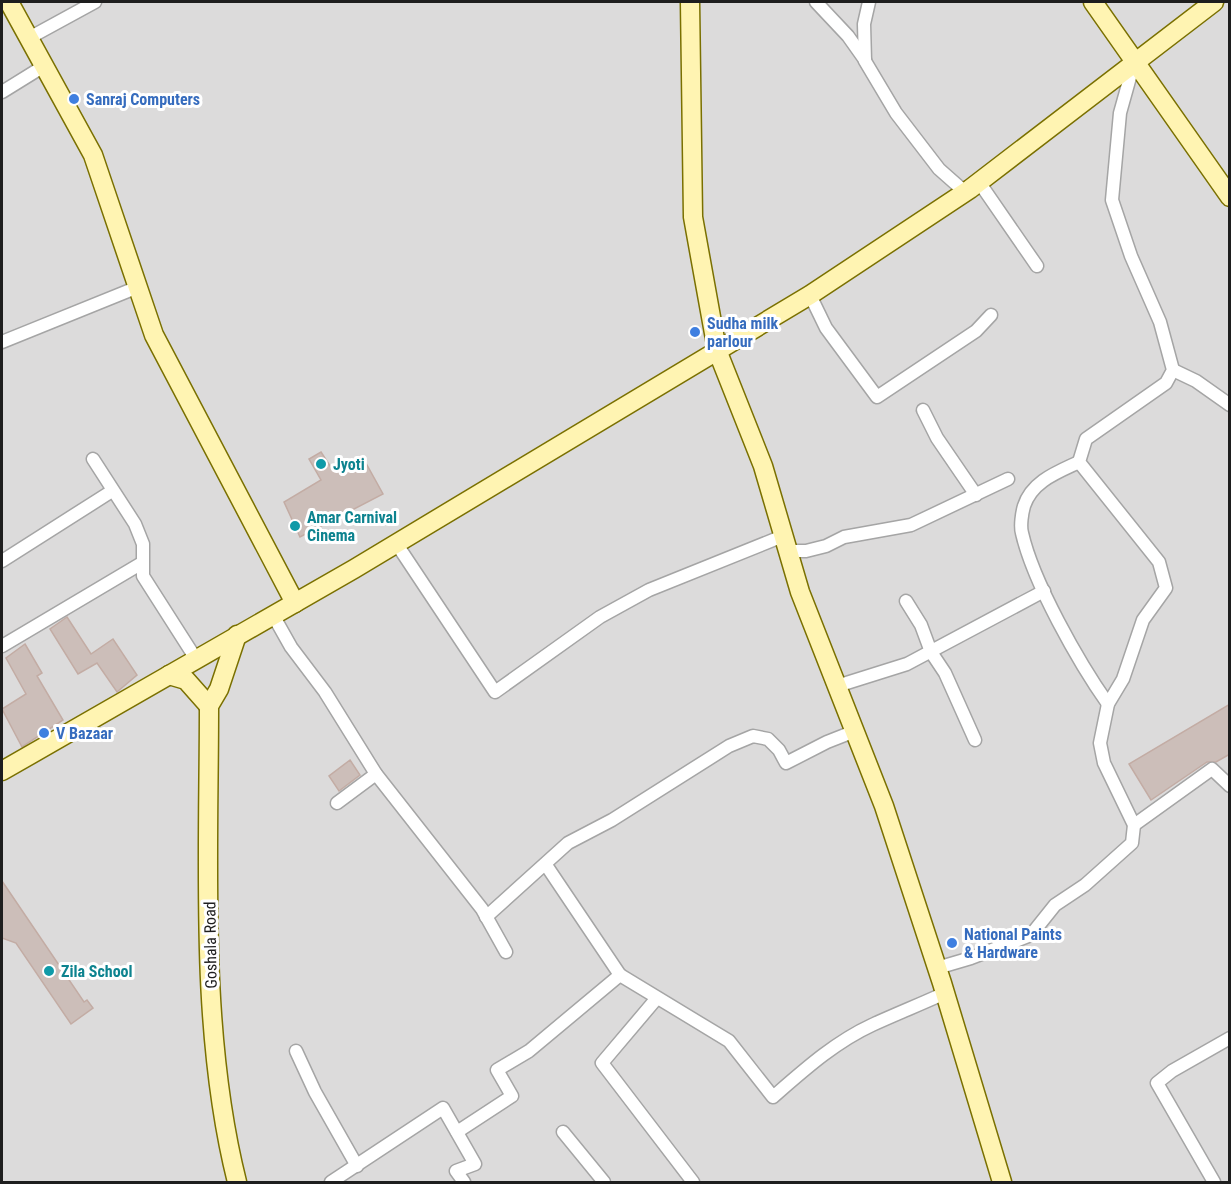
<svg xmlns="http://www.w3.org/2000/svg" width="1231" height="1184" font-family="'Roboto Condensed',sans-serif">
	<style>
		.residential { fill: #dcdbdb }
		.building { fill: #ccbeb9; stroke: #c3aca4; stroke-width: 1.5 }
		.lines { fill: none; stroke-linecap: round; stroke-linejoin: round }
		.street-casing { stroke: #a5a5a5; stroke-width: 15 }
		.secondary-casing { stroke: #7a7000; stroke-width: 21 }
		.street { stroke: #fff; stroke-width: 12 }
		.secondary { stroke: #fff4b2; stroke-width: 18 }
		.shop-dot { fill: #3f7fe0; stroke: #fff; stroke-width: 2 }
		.culture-dot { fill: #0f9aa8; stroke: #fff; stroke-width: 2 }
		.labels { text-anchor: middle; stroke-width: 6; stroke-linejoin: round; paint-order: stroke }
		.shop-label { font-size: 16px; font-weight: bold; fill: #366cbe; stroke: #fff; text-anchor: start }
		.culture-label { font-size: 16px; font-weight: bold; fill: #0d838f; stroke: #fff; text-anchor: start }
		.street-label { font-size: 16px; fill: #1e1e1e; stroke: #fff }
	</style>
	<rect width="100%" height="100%" fill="#f0e9e3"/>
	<!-- residential -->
	<rect class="residential" x="2" y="2" width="1227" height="1180"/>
	<!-- building -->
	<g class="building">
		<polygon points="321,452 334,472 362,456 383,494 300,537 284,502 321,480 309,459"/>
		<polygon points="67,617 91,654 113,639 137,675 117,692 97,663 78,674 50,629"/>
		<polygon points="25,644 42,673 37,676 63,720 22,747 2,709 26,694 6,658"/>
		<polygon points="1230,704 1230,754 1216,762 1207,762 1151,800 1129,764"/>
		<polygon points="350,760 360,775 339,791 329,776"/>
		<polygon points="2,881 84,1002 87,1000 93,1008 71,1024 16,943 2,938"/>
	</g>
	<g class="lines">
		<defs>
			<g id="street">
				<polyline points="816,2 848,36 865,60"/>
				<polyline points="869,2 864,24 865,61 896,113 939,169 965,192"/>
				<polyline points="29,38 95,2"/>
				<polyline points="2,92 44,66"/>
				<polyline points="979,182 1037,266"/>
				<polyline points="810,295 826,328 877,397 976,331 991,315"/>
				<polyline points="2,342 138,287"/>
				<polyline points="1173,370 1196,381 1230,405"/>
				<polyline points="923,410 937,438 976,495"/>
				<polyline points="93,459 135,524 143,544 143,576 196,659"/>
				<path d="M1079,462C1058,472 1032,481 1024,506C1022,513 1020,526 1022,533C1033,582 1079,663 1108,704"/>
				<polyline points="396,543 495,692 600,617 649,590 783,536"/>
				<polyline points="788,551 806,551 826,546 844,537 911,525 1008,479"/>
				<polyline points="2,561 112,491"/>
				<polyline points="906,601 921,625 931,652 945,673 975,740"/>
				<polyline points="273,615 291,647 325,692 376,774 482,909 506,952"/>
				<polyline points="2,646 142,563"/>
				<polyline points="837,686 907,664 1044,591"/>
				<polyline points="337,803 376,774"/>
				<polyline points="1134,825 1212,769 1230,786"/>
				<polyline points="486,917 568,843 612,820 729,746 753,736 768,739 779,750 786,763 827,742 855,731"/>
				<polyline points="937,968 971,958 1031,935 1055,905 1085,885 1132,843 1134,825 1104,763 1100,743 1108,704 1123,679 1143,620 1166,588 1159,562 1079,462 1086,439 1166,383 1173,370 1160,322 1131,256 1112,200 1120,113 1134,63"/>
				<path d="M620,975L729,1041L773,1097C804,1070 835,1042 872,1025C896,1014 921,1004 945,993"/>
				<polyline points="657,998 602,1063 693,1182"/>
				<polyline points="296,1051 315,1092 357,1166"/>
				<polyline points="457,1132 512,1096 497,1070 529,1051 620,975 546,865"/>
				<polyline points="563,1132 604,1182"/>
				<polyline points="331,1182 443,1108 475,1164 456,1171 464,1182"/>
				<polyline points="1214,1182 1157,1083 1172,1071 1230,1038"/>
			</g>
			<g id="secondary">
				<polyline points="9,2 93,155 154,335 295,603"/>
				<polyline points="690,2 693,217 717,350 763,466 800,592 884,806 942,983 1002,1182"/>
				<polyline points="1093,2 1230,197"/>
				<polyline points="169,675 186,680 209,706"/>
				<polyline points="2,771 354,569 810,295 970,189 1214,2"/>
				<path d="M237,1182C199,1031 209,861 209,706L219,689L237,635"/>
			</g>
		</defs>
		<!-- street casing -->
		<use href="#street" class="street-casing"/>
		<!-- secondary casing -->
		<use href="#secondary" class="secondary-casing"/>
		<!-- street -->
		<use href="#street" class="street"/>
		<!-- secondary -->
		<use href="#secondary" class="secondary"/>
	</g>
	<!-- markers -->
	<g class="shop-dot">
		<circle cx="74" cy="99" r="6"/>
		<circle cx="695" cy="332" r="6"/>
		<circle cx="44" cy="733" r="6"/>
		<circle cx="952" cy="943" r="6"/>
	</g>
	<g class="culture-dot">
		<circle cx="321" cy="464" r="6"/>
		<circle cx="295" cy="526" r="6"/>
		<circle cx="49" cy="971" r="6"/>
	</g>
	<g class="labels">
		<!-- shop labels -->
		<g class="shop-label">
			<text x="86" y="105">Sanraj Computers</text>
			<text x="707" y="329">Sudha milk<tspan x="707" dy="18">parlour</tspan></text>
			<text x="56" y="739">V Bazaar</text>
			<text x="964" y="940">National Paints<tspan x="964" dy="18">&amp; Hardware</tspan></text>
		</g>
		<!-- culture labels -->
		<g class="culture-label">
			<text x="333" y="470">Jyoti</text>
			<text x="307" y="523">Amar Carnival<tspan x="307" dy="18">Cinema</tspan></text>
			<text x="61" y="977">Zila School</text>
		</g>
		<!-- street labels -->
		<g class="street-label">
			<text transform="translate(210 945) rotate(-91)" y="6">Goshala Road</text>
		</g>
	</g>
	<!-- border -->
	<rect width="1231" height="1184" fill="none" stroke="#1e1e1e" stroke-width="6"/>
</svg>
